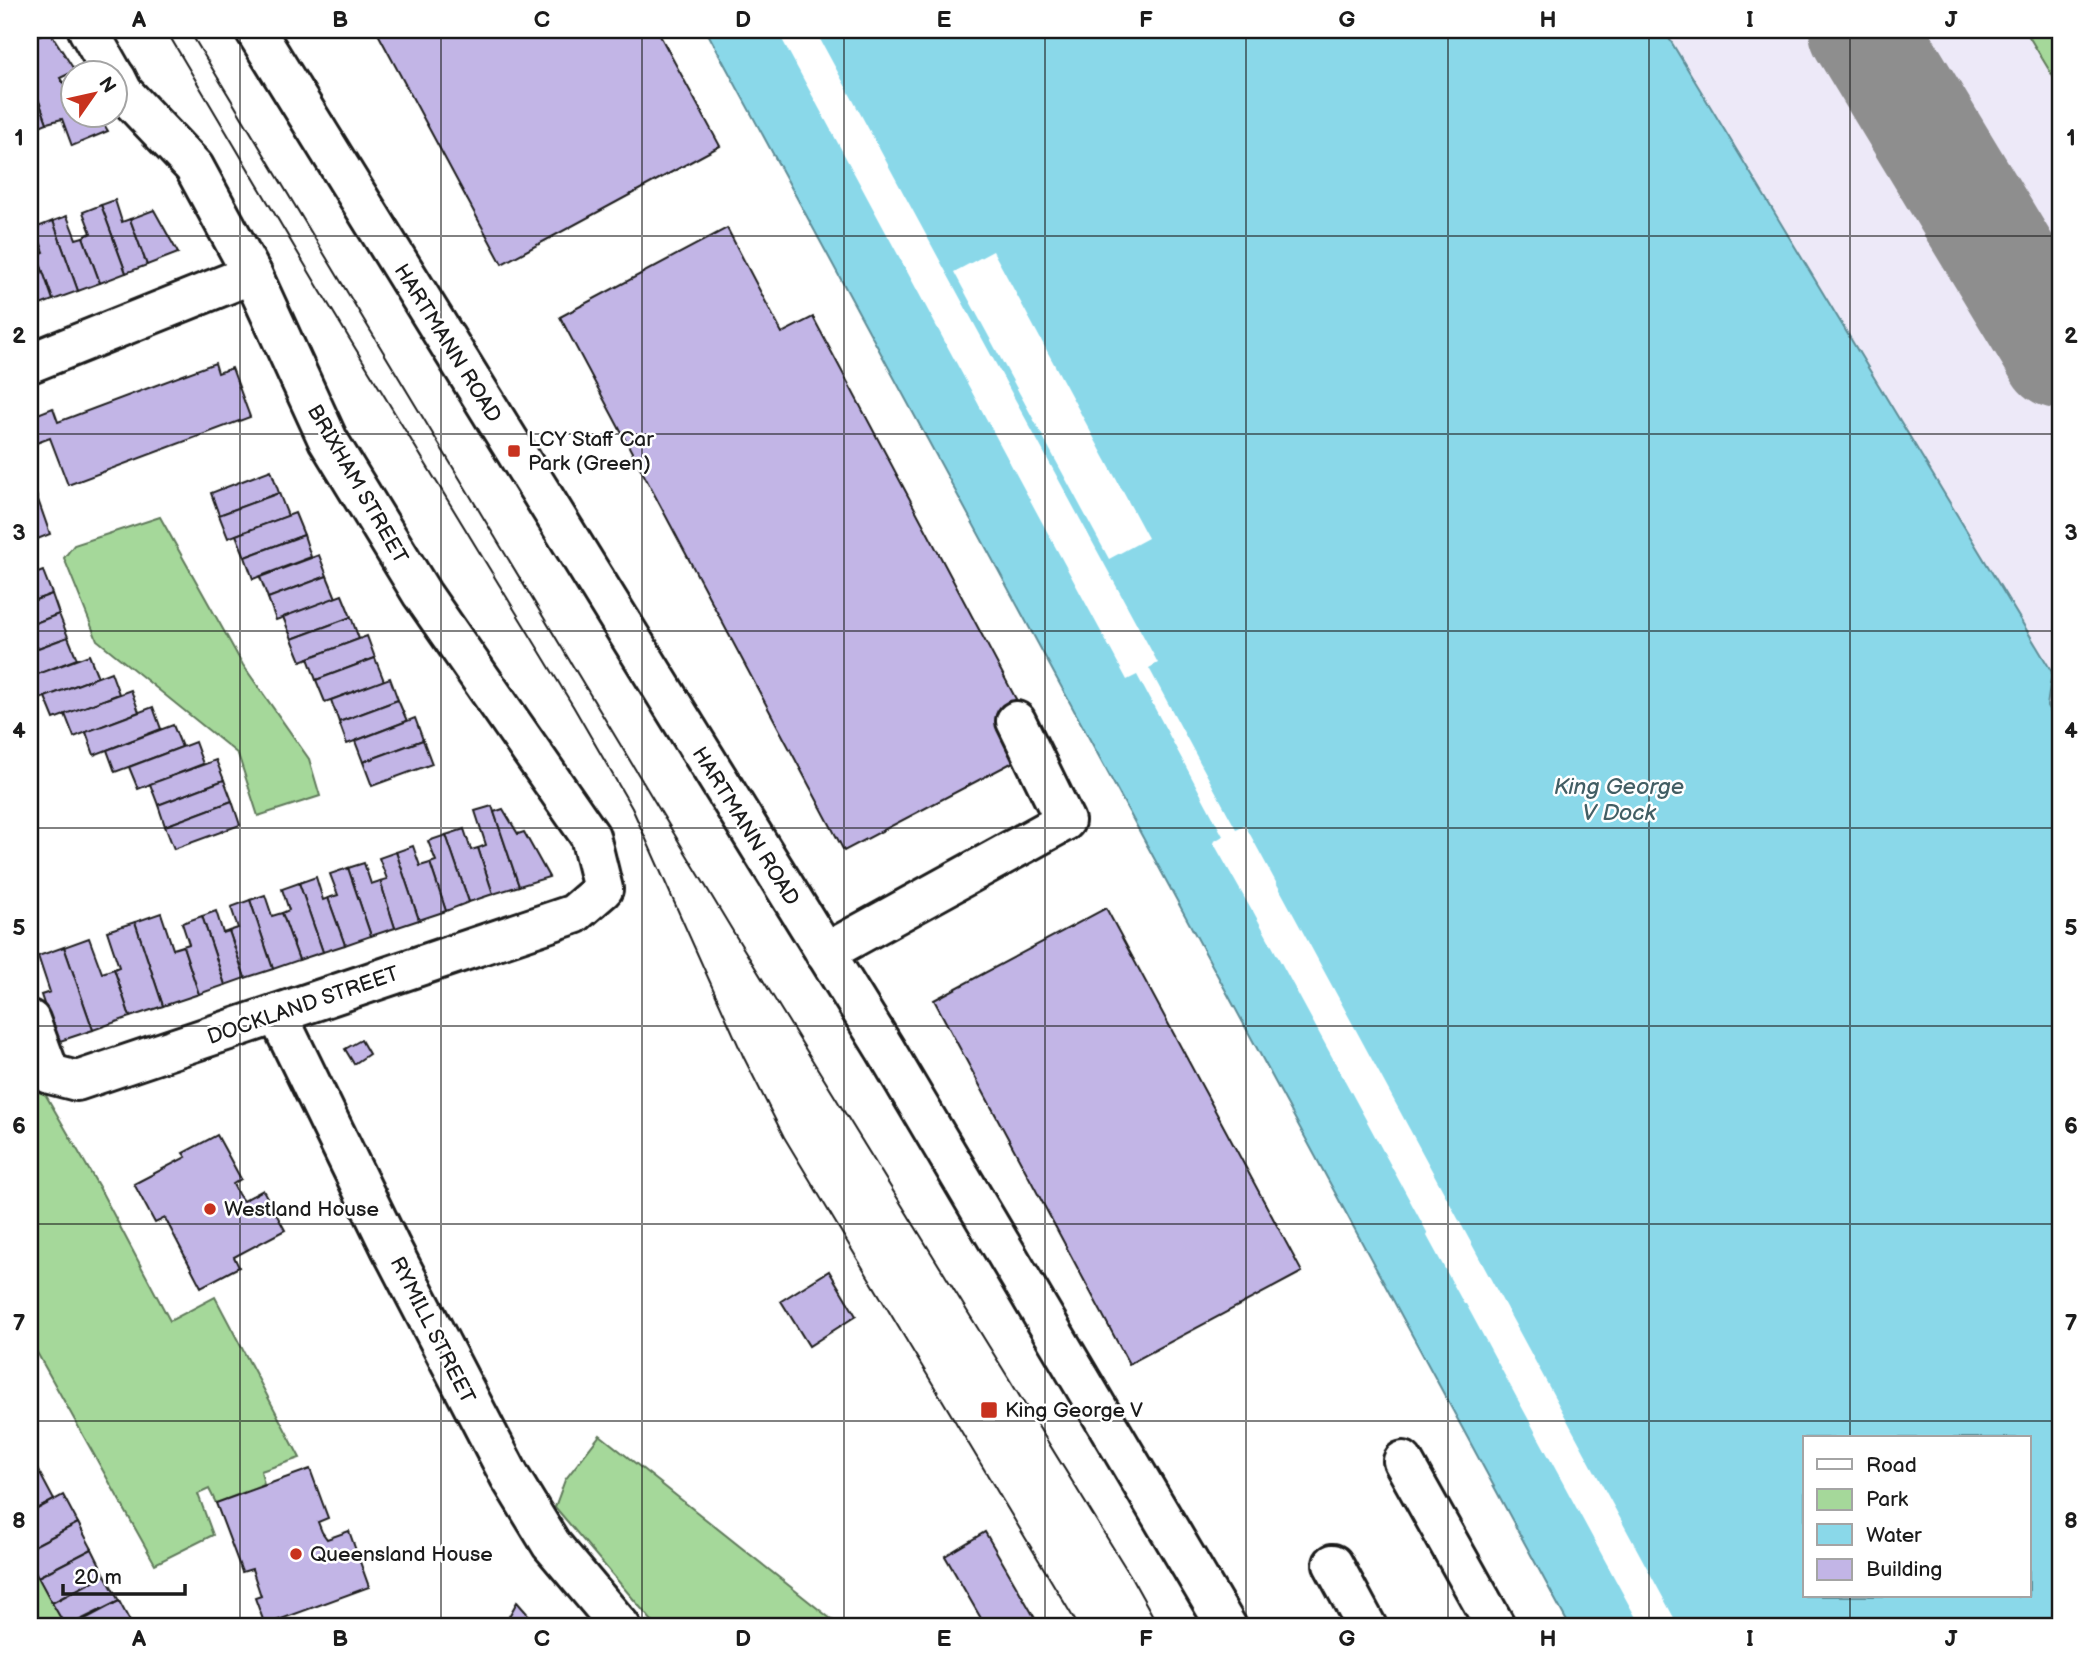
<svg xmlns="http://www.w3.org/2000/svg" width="2090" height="1657" font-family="'Balsamiq Sans',sans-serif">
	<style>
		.built { fill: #ede9f8 }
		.green { fill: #a5d89a; stroke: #607a5b; stroke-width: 2 }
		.water { fill: #8ad8e9; stroke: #5e8d97; stroke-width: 2; fill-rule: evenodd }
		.pier { fill: #fff }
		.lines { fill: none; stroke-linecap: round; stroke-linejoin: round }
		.taxiway { stroke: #8e8e8e; stroke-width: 110 }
		.building { fill: #c2b5e6; stroke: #1c1c1c; stroke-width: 2 }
		.minor-casing { stroke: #1c1c1c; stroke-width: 44 }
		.minor { stroke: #fff; stroke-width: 38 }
		.tram { stroke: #1c1c1c; stroke-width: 2 }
		.grid { fill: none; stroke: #1c1c1c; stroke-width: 2; stroke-opacity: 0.55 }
		.poi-dot { fill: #c8321e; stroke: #fff; stroke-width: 2.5 }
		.labels { text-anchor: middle; stroke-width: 5; stroke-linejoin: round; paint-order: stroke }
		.street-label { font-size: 21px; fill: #1c1c1c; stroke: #fff }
		.poi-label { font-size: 21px; fill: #1c1c1c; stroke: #fff; text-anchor: start }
		.water-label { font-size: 23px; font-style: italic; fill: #425e64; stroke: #fff }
		.neatline { fill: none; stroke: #1c1c1c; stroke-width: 2.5 }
		.grid-label { font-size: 23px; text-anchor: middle; font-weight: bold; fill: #1c1c1c }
	</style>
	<rect width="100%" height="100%" fill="#fff"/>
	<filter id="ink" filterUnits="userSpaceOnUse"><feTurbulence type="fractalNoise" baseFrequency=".0143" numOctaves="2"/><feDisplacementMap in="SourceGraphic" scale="14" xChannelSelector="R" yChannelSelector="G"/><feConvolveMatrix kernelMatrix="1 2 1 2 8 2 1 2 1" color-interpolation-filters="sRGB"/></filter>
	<g filter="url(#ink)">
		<!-- built -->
		<polygon class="built" points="1664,30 2060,30 2060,727 2047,706 2052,672"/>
		<!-- green -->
		<g class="green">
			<polygon points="2025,30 2060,30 2060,88"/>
			<polygon points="160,517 243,665 309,759 320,796 258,816 238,754 97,640 64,558 74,545"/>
			<polygon points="41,1087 99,1187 170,1321 215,1297 300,1458 261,1471 264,1485 216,1503 209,1489 198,1494 213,1535 155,1564 30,1340 30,1094"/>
			<polygon points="600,1435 841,1627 657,1627 555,1507 565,1480"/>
			<polygon points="30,1561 66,1627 30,1627"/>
		</g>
		<!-- water -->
		<path class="water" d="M706,30H1664L2052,672L2047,706L2060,727V1627H1570ZM1805,1438H2029V1596H1805Z"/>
		<!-- pier -->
		<g class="pier">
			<polygon points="777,30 815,30 1158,663 1149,668 1236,829 1245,825 1679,1627 1641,1627 1466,1304 1464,1304 1427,1236 1428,1234 1253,911 1252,911 1213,842 1223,836 1137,675 1127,680"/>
			<polygon points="993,251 1148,538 1109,559 954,272"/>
		</g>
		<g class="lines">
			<!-- taxiway -->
			<polyline class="taxiway" points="1864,30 2060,354"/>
		</g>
		<!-- building -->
		<g class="building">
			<polygon points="376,30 657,30 720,146 502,264"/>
			<polygon points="50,32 75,71 60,78 63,83 74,79 74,116 99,116 108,131 72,146 62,119 47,123 30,77 30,38"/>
			<polygon points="30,77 47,123 30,130"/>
			<polygon points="115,200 122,222 130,219 147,265 126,273 101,205"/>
			<polygon points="101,205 126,273 100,283 83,237 91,233 83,212"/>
			<polygon points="154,210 178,253 147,265 130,219"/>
			<polygon points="67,216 76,239 83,237 100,283 78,291 53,221"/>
			<polygon points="53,221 78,291 53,300 37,255 44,252 35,228"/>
			<polygon points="727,228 782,333 813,317 1025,716 1017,760 844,851 560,317"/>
			<polygon points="37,255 53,300 30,309 30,257"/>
			<polygon points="215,363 218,373 232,368 250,417 68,485 50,438 31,445 30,409 38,414 53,408 58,422"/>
			<polygon points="271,470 279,493 219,515 211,493"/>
			<polygon points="30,477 50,534 30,542"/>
			<polygon points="279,493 288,516 228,538 219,515"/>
			<polygon points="295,513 304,535 245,557 236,535"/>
			<polygon points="304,535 311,557 253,579 245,557"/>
			<polygon points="319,555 327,576 268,598 260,577"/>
			<polygon points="43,571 52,594 30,602 30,576"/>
			<polygon points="327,576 336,598 276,620 268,598"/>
			<polygon points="52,594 59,614 30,625 30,602"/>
			<polygon points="342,595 351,617 292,639 283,617"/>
			<polygon points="59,614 68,637 30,651 30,625"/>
			<polygon points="351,617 359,639 301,661 292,639"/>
			<polygon points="367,636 375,658 316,680 308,658"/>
			<polygon points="68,637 77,659 30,677 30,651"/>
			<polygon points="89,655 98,677 32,702 30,695 30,677"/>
			<polygon points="375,658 384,681 325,702 316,680"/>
			<polygon points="111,672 119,694 54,719 45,697"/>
			<polygon points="390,678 398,700 339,722 331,700"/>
			<polygon points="131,690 139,712 74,737 65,714"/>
			<polygon points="398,700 407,721 347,744 339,722"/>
			<polygon points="153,707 161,729 94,755 86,732"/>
			<polygon points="415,718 423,740 363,762 355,741"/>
			<polygon points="173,725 182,747 115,772 107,750"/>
			<polygon points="423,740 432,764 372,786 363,762"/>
			<polygon points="195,742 203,764 138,789 129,767"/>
			<polygon points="216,760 224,780 158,805 150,784"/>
			<polygon points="224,780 232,801 165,826 158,805"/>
			<polygon points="232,801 240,825 174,849 165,826"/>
			<polygon points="492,806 519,886 493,894 478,848 486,845 475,811"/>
			<polygon points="503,809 518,834 524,832 549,877 519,886 494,812"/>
			<polygon points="464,829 471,850 478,848 493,894 469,902 446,835"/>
			<polygon points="446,835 469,902 446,911 430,863 436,861 428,841"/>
			<polygon points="413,846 420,866 430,863 446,911 419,920 396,852"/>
			<polygon points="396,852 419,920 395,928 380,881 387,879 379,858"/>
			<polygon points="364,863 371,884 380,881 395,928 371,936 348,868"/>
			<polygon points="348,868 371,936 345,945 328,898 338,895 330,874"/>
			<polygon points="316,877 323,900 328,898 345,945 323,952 299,883"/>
			<polygon points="299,883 323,952 299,960 282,913 289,910 282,889"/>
			<polygon points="265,895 272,916 282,913 299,960 273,969 250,900"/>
			<polygon points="250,900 273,969 245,978 229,931 238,928 231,907"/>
			<polygon points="1106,908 1302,1272 1129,1364 934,1000"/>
			<polygon points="216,911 223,933 229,931 245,978 225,985 202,916"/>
			<polygon points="161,913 173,949 183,946 199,994 163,1006 135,922"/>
			<polygon points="202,916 225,985 199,994 183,946 189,944 182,923"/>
			<polygon points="135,922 163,1006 130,1017 114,969 119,967 107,931"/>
			<polygon points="89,938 102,973 114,969 130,1017 93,1030 64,947"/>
			<polygon points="64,947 93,1030 57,1042 41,995 50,992 38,956"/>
			<polygon points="361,1040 369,1054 354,1064 345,1049"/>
			<polygon points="217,1135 241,1179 233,1184 238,1194 243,1201 263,1190 285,1230 234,1257 239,1267 201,1287 165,1218 155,1223 134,1184 186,1157 183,1153"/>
			<polygon points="829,1271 856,1316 809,1346 781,1301"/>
			<polygon points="30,1455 38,1470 30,1474"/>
			<polygon points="310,1469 328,1518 318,1522 322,1532 327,1539 349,1531 369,1587 265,1625 255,1598 261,1596 252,1569 242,1572 216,1503"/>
			<polygon points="38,1470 54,1500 30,1513 30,1474"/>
			<polygon points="63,1495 78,1523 30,1548 30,1513"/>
			<polygon points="78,1523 92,1549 38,1577 30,1561 30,1548"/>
			<polygon points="985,1532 1040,1627 986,1627 945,1556"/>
			<polygon points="92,1549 105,1575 52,1603 38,1577"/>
			<polygon points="105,1575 119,1601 66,1627 52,1603"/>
			<polygon points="119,1601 133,1627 70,1627"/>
			<polygon points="517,1602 539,1627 503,1627"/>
		</g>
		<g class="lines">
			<defs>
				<g id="minor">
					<polyline points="88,30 113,74"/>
					<polyline points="255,30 885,1049 1227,1627"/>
					<polyline points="30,363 252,274"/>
					<polyline points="825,953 1065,821 1016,721"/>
					<polyline points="277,1014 391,1248 510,1477 551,1544 621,1627"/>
					<polyline points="30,1020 50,1074 77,1081 574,914 603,889 590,836 422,594 328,440 252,274 194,167 123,92 116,78"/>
					<polyline points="1403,1461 1496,1627"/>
					<polyline points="1333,1564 1367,1627"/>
				</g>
			</defs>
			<!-- minor casing -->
			<use href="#minor" class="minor-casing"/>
			<!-- minor -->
			<use href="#minor" class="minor"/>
			<!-- tram -->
			<g class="tram">
				<polyline points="166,30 318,287 573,706 632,808 744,1058 784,1137 1079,1627"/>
				<polyline points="189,30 737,938 1130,1575 1159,1627"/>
			</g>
		</g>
	</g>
	<!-- grid -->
	<path class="grid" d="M240,30V1627M441,30V1627M642,30V1627M844,30V1627M1045,30V1627M1246,30V1627M1448,30V1627M1649,30V1627M1850,30V1438M30,236H2060M30,434H2060M30,631H2060M30,828H2060M30,1026H2060M30,1224H2060M30,1421H2060M1850,1596V1627"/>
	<!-- markers -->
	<g class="poi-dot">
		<rect x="507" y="444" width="14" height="14" rx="3.5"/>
		<circle cx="210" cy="1209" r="7"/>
		<rect x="980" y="1401" width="18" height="18" rx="3.5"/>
		<circle cx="296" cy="1554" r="7"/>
	</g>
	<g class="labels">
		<!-- street labels -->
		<g class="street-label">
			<text transform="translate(448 343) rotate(58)" y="7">HARTMANN ROAD</text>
			<text transform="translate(358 484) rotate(60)" y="7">BRIXHAM STREET</text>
			<text transform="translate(746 826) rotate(58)" y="7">HARTMANN ROAD</text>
			<text transform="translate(303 1005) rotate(-19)" y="7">DOCKLAND STREET</text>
			<text transform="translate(433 1330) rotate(63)" y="7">RYMILL STREET</text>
		</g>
		<!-- poi labels -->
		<g class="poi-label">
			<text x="528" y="446">LCY Staff Car<tspan x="528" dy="24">Park (Green)</tspan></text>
			<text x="224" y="1216">Westland House</text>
			<text x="1005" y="1417">King George V</text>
			<text x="310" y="1561">Queensland House</text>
		</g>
		<!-- water labels -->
		<g class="water-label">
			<text x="1619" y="794">King George<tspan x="1619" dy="26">V Dock</tspan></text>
		</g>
	</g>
	<!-- margin -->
	<rect width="2090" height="1657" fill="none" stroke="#fff" stroke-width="77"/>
	<!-- legend -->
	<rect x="1803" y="1436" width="228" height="161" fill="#ffffff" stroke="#a4a4a4" stroke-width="2"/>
	<rect x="1817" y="1459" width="35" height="10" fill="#ffffff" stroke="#a4a4a4" stroke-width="2"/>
	<text x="1866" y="1472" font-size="21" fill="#1c1c1c">Road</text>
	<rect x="1817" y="1489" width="35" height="21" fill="#a5d89a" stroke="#a4a4a4" stroke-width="2"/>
	<text x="1866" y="1506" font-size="21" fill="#1c1c1c">Park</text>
	<rect x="1817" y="1524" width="35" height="21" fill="#8ad8e9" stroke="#a4a4a4" stroke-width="2"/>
	<text x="1866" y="1542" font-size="21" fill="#1c1c1c">Water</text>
	<rect x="1817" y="1559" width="35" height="21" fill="#c2b5e6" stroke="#a4a4a4" stroke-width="2"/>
	<text x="1866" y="1576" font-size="21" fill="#1c1c1c">Building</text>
	<!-- north arrow -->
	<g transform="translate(94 94) rotate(56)"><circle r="33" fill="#ffffff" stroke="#a4a4a4" stroke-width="2"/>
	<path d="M0-5L12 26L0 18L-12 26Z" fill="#c8321e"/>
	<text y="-10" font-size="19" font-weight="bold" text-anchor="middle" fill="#1c1c1c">N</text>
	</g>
	<!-- scale -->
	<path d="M63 1584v10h122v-10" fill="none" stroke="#1c1c1c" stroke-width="3.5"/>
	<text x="74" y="1584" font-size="21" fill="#1c1c1c" stroke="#ffffff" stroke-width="5" paint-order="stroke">20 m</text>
	<rect x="38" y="38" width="2014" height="1580" class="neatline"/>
	<g class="grid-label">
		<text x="139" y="27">A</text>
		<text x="340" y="27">B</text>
		<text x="542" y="27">C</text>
		<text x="743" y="27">D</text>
		<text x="944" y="27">E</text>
		<text x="1146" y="27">F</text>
		<text x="1347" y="27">G</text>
		<text x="1548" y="27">H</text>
		<text x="1750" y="27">I</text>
		<text x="1951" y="27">J</text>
		<text x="19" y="145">1</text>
		<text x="2071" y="145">1</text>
		<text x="19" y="343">2</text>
		<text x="2071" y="343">2</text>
		<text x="19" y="540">3</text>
		<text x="2071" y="540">3</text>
		<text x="19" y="738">4</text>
		<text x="2071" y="738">4</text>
		<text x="19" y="935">5</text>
		<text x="2071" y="935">5</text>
		<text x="19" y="1133">6</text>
		<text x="2071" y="1133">6</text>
		<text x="19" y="1330">7</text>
		<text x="2071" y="1330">7</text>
		<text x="19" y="1528">8</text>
		<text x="2071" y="1528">8</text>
		<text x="139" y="1646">A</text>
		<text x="340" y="1646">B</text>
		<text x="542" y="1646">C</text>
		<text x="743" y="1646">D</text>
		<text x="944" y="1646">E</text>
		<text x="1146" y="1646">F</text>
		<text x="1347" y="1646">G</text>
		<text x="1548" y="1646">H</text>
		<text x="1750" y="1646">I</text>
		<text x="1951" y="1646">J</text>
	</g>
</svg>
